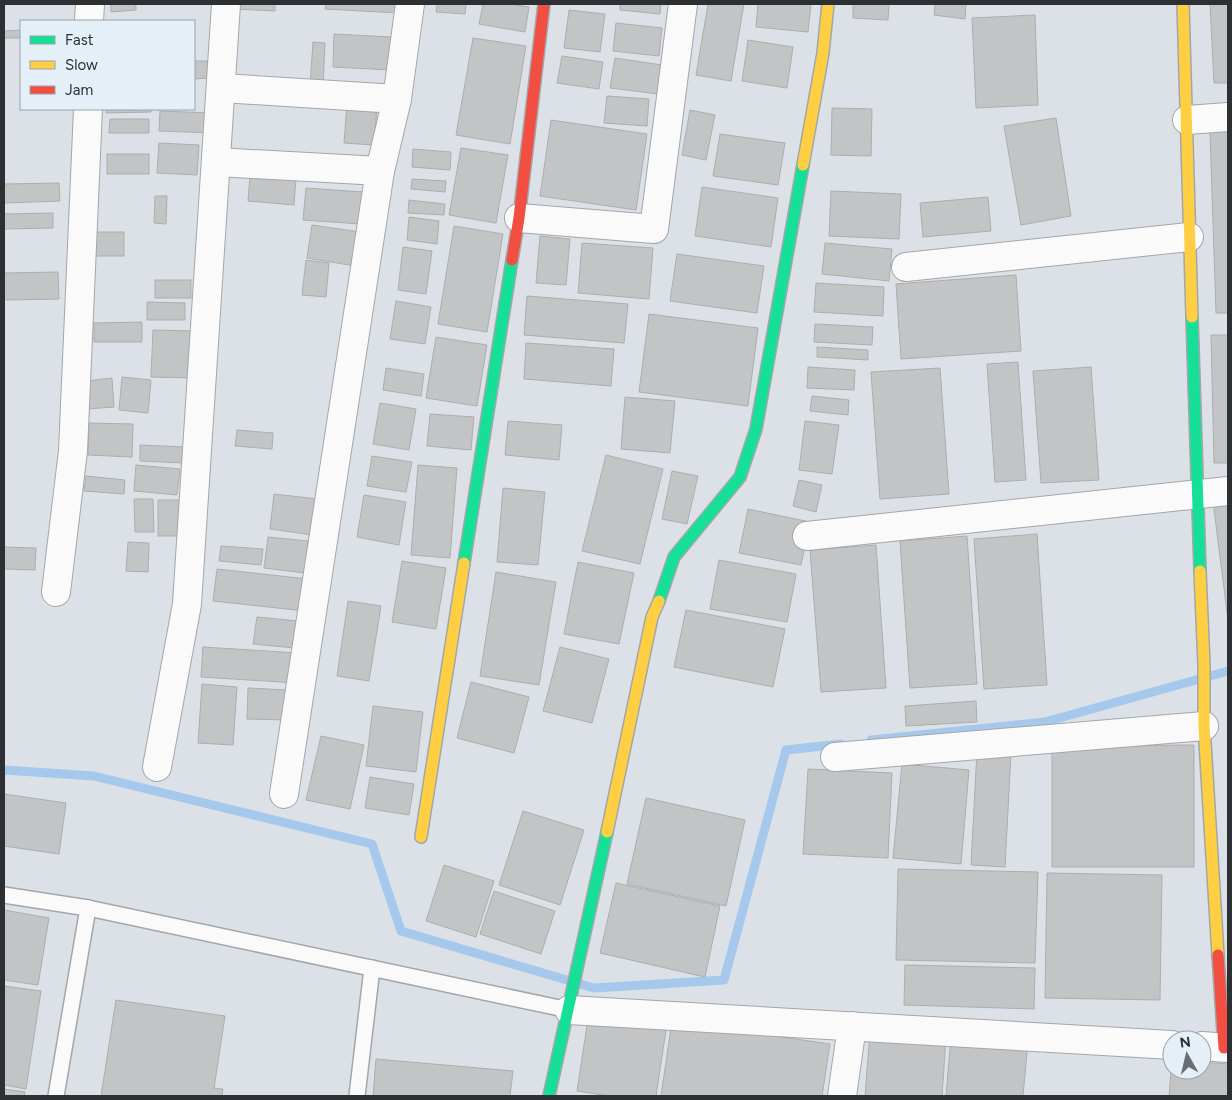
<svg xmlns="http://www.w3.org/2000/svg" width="1232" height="1100" font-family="Figtree,sans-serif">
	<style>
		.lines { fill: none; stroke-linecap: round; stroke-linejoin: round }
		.stream { stroke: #a6c8ed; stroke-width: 9 }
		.building { fill: #c3c4c6; stroke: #adadaf }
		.lane-casing { stroke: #a2a7aa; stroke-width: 18 }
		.street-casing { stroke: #a2a7aa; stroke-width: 30 }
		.fast-casing { stroke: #a2a7aa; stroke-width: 14 }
		.slow-casing { stroke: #a2a7aa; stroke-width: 14 }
		.jam-casing { stroke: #a2a7aa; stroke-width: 14 }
		.lane { stroke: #fafafb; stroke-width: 15 }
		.street { stroke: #fafafb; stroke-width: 28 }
		.fast { stroke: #16e098; stroke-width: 11 }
		.slow { stroke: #ffcf43; stroke-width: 11 }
		.jam { stroke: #f24e42; stroke-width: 11 }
	</style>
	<rect width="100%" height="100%" fill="#dbe1e6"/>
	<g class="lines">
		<!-- stream -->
		<g class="stream">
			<polyline points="871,740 1045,722 1228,671"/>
			<polyline points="4,770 94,776 372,844 401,931 594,988 724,980 786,750 841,744"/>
		</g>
	</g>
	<!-- building -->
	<g class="building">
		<polygon points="111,4 136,4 136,10 111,12"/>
		<polygon points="234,4 275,4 275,11 234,9"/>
		<polygon points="326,4 399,4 398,13 325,9"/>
		<polygon points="437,4 466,4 465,14 436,12"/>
		<polygon points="483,4 511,4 529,7 525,32 479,24"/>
		<polygon points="620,4 661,4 660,14 620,10"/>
		<polygon points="708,4 744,4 731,81 696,75"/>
		<polygon points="758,4 811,4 808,32 756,27"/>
		<polygon points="853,4 889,4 888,20 853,18"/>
		<polygon points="935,4 966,4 965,19 934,15"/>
		<polygon points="1210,4 1228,4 1228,83 1214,83"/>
		<polygon points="569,10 605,14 600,52 564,48"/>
		<polygon points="1035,15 1038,105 976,108 972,18"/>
		<polygon points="616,23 662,28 659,56 613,51"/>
		<polygon points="21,30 21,38 4,38 4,31"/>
		<polygon points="334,34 392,37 390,70 333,67"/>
		<polygon points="473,38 526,46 510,144 456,135"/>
		<polygon points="748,40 793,47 787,88 742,81"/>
		<polygon points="313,42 325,43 323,86 310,86"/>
		<polygon points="562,56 603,62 599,89 557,83"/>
		<polygon points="615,58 662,65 658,94 610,88"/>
		<polygon points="194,61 210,61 210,78 194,79"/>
		<polygon points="607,96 649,99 647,126 604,123"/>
		<polygon points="347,104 377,106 374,145 344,143"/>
		<polygon points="832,108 872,109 871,156 831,155"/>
		<polygon points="106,109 151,109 151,112 106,113"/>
		<polygon points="690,110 715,115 706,160 682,155"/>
		<polygon points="160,111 214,113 213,133 159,131"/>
		<polygon points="1056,118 1071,216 1021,225 1004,126"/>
		<polygon points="110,119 149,119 149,133 109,133"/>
		<polygon points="551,120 647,134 636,210 540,196"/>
		<polygon points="1228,131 1228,313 1216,313 1210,132"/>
		<polygon points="720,134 785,143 778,185 713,176"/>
		<polygon points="159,143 199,145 197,175 157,173"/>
		<polygon points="461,148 508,155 496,223 449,215"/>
		<polygon points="413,149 451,152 450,170 412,167"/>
		<rect x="107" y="154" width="42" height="20"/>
		<polygon points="250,175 296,179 294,205 248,201"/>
		<polygon points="412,179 446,181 445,192 411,189"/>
		<polygon points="59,183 60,201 4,203 4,184"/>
		<polygon points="702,187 778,198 771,247 695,236"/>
		<polygon points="306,188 363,192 361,224 303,220"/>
		<polygon points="831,191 901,194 899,239 829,236"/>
		<polygon points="155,196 167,196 166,224 154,223"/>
		<polygon points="988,197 991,231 923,237 920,203"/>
		<polygon points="409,200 445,204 444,215 408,213"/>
		<polygon points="53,213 53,228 4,229 4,214"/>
		<polygon points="409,217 439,221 437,244 407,240"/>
		<polygon points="312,225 367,233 361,267 307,258"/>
		<polygon points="454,226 503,234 487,332 438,324"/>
		<rect x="95" y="232" width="29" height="24"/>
		<polygon points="540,236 570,239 566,285 536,283"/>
		<polygon points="582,243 653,248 649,299 578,293"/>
		<polygon points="825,243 892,249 889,281 822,274"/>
		<polygon points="403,247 432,251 426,294 398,290"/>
		<polygon points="677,254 764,266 757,313 670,301"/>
		<polygon points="306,260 329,263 326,297 302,295"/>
		<polygon points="58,272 59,299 4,300 4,273"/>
		<polygon points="1016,275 1021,351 901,359 896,284"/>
		<rect x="155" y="280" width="36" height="18"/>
		<polygon points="816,283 884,287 883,316 814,312"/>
		<polygon points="527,296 628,304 624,343 524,335"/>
		<polygon points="396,301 431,307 425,344 390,339"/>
		<polygon points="147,302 185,303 185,320 147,320"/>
		<polygon points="649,314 758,328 748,406 639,392"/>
		<polygon points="142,322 142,342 94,342 94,323"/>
		<polygon points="815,324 873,327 872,345 814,342"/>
		<polygon points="153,330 195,331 194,378 151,377"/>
		<polygon points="1211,335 1228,335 1228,463 1214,463"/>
		<polygon points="436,337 487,345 477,406 426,398"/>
		<polygon points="526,343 614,349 611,386 524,379"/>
		<polygon points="817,347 868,350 868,360 817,357"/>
		<polygon points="1018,362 1026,480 995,482 987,364"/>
		<polygon points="808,367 855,370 854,390 807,388"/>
		<polygon points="1091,367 1099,480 1041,483 1033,371"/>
		<polygon points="386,368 424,374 421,396 383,390"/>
		<polygon points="940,368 949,494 880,499 871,372"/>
		<polygon points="122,377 151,380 148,413 119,410"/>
		<polygon points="112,378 114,407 88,409 86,381"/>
		<polygon points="812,396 849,400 848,415 810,411"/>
		<polygon points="625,397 675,401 670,453 621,449"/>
		<polygon points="380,403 416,409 409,450 373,444"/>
		<polygon points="430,414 474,417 471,450 427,446"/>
		<polygon points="508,421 562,425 559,460 505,455"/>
		<polygon points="805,421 839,425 832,474 799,470"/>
		<polygon points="89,423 133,424 132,457 88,455"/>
		<polygon points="237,430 273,433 272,449 235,446"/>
		<polygon points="140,445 185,447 184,463 140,461"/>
		<polygon points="606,455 663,469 640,564 582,551"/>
		<polygon points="372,456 412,462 406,492 367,486"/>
		<polygon points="136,465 180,469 177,495 134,491"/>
		<polygon points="418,465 457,468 450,558 411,555"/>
		<polygon points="672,471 698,476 687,524 662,519"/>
		<polygon points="86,476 125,480 124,494 84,491"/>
		<polygon points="799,480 822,485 816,512 793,506"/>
		<polygon points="503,488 545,492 538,565 497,562"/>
		<polygon points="274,494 318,499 313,535 270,529"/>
		<polygon points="364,495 406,502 399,545 357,537"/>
		<polygon points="134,499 153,499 154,532 135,532"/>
		<polygon points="1228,499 1228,620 1213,501"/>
		<rect x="158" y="500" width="23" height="36"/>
		<polygon points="748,509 810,522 801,565 739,553"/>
		<polygon points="1037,534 1047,685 984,689 974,539"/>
		<polygon points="967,536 977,684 910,688 900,541"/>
		<polygon points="268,537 308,541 305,573 264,568"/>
		<polygon points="128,542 149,543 148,572 126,571"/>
		<polygon points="876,545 886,688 821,692 810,550"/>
		<polygon points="221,546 263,549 261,565 219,561"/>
		<polygon points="4,547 36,548 35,570 4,569"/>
		<polygon points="719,560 796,574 787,622 710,609"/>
		<polygon points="402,561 446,568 436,629 392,622"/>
		<polygon points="578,562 634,573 619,644 564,634"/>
		<polygon points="217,569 308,579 305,611 213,601"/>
		<polygon points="496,572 556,582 539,685 480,676"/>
		<polygon points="348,601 381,606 369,681 337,676"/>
		<polygon points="686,610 785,629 773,687 674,667"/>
		<polygon points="257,617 308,622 305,649 253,644"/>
		<polygon points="203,647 298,653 296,683 201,677"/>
		<polygon points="560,647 609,659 592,723 543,711"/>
		<polygon points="471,682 529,697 514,753 457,738"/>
		<polygon points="202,684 237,687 233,745 198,743"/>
		<polygon points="248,688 288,690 287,720 247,719"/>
		<polygon points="976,701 977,722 906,726 905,706"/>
		<polygon points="373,706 423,712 416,772 366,766"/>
		<polygon points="321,736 364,745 350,809 306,800"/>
		<polygon points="1194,745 1194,867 1052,867 1052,746"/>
		<polygon points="977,751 1011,753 1005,867 971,865"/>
		<polygon points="902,764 969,770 961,864 893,858"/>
		<polygon points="808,769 892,773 888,858 803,854"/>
		<polygon points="370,777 414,784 409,815 365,808"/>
		<polygon points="4,794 66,803 59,854 4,846"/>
		<polygon points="646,798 745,820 726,906 627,884"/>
		<polygon points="523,811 584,830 560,905 499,885"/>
		<polygon points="444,865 494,881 476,937 426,921"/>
		<polygon points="898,869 1038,872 1035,963 896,960"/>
		<polygon points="1047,873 1162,875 1160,1000 1045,998"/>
		<polygon points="616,883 720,906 705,977 600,953"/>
		<polygon points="494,891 555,911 541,954 480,934"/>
		<polygon points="4,910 49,918 38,985 4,980"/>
		<polygon points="905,965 1035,968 1034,1009 904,1005"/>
		<polygon points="4,986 41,991 26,1089 4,1085"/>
		<polygon points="116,1000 225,1016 214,1088 223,1089 222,1096 101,1096"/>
		<polygon points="588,1019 666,1030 656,1096 609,1096 577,1091"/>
		<polygon points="672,1021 830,1044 822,1096 661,1096"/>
		<polygon points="870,1032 946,1037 942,1096 865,1096"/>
		<polygon points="951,1036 1028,1041 1023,1096 946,1096"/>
		<polygon points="376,1059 513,1071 510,1096 373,1096"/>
		<polygon points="1172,1060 1172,1070 1202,1070 1202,1062 1228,1064 1228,1096 1169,1096"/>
		<polygon points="4,1089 25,1092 24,1096 4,1096"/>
	</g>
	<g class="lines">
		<defs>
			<g id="lane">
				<polyline points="4,895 88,908 569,1010"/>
				<polyline points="56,1096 88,908"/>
				<polyline points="357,1096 372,968"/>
			</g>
			<g id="street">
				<polyline points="89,21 90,4"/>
				<polyline points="222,88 397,99 380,171"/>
				<polyline points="397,99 410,4"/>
				<polyline points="1187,120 1228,117"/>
				<polyline points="216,162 380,171 284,794"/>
				<polyline points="519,218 654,229 683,4"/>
				<polyline points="906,267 1189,237"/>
				<polyline points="807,536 1228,491"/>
				<polyline points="56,592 73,451 88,109"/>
				<polyline points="835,757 1204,726"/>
				<polyline points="157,767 187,604 226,4"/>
				<polyline points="569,1010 1172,1045"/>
				<polyline points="1202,1046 1228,1048"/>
				<polyline points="842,1096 852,1026"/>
			</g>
			<g id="fast">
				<polyline points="1192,317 1200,571"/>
				<polyline points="464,563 512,260"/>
				<polyline points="659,601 674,557 740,477 756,429 803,165"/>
				<polyline points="549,1096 607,832"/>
			</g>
			<g id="slow">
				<polyline points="1183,4 1192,317"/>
				<polyline points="803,165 823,53 828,4"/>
				<polyline points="1200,571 1204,665 1204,726 1218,955"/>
				<polyline points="607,832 652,617 659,601"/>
				<polyline points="421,837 464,563"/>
			</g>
			<g id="jam">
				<polyline points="512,260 519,218 544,4"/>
				<polyline points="1218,955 1224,1048"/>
			</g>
		</defs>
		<!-- lane casing -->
		<use href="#lane" class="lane-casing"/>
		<!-- street casing -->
		<use href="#street" class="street-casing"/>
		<!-- fast casing -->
		<use href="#fast" class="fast-casing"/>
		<!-- slow casing -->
		<use href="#slow" class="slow-casing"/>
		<!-- jam casing -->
		<use href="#jam" class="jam-casing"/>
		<!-- lane -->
		<use href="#lane" class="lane"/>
		<!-- street -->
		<use href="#street" class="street"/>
		<!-- fast -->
		<use href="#fast" class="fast"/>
		<!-- slow -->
		<use href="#slow" class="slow"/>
		<!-- jam -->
		<use href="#jam" class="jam"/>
	</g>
	<!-- border -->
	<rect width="1232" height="1100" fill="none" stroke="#2c3033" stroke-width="10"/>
	<!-- legend -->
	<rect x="20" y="20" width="175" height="90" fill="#e4eff7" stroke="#9aa3a9"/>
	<rect x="30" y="36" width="25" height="8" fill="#16e098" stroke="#9aa3a9"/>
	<text x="65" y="45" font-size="15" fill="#2c3033">Fast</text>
	<rect x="30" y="61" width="25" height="8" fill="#ffcf43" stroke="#9aa3a9"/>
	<text x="65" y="70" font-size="15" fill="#2c3033">Slow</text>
	<rect x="30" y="86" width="25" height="8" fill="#f24e42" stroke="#9aa3a9"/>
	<text x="65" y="95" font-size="15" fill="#2c3033">Jam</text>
	<!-- north arrow -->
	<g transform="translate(1187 1055) rotate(352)"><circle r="24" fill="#e4eff7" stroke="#9aa3a9"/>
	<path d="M0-4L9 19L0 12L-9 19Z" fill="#696e72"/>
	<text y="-8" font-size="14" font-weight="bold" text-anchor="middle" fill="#2c3033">N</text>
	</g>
</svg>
